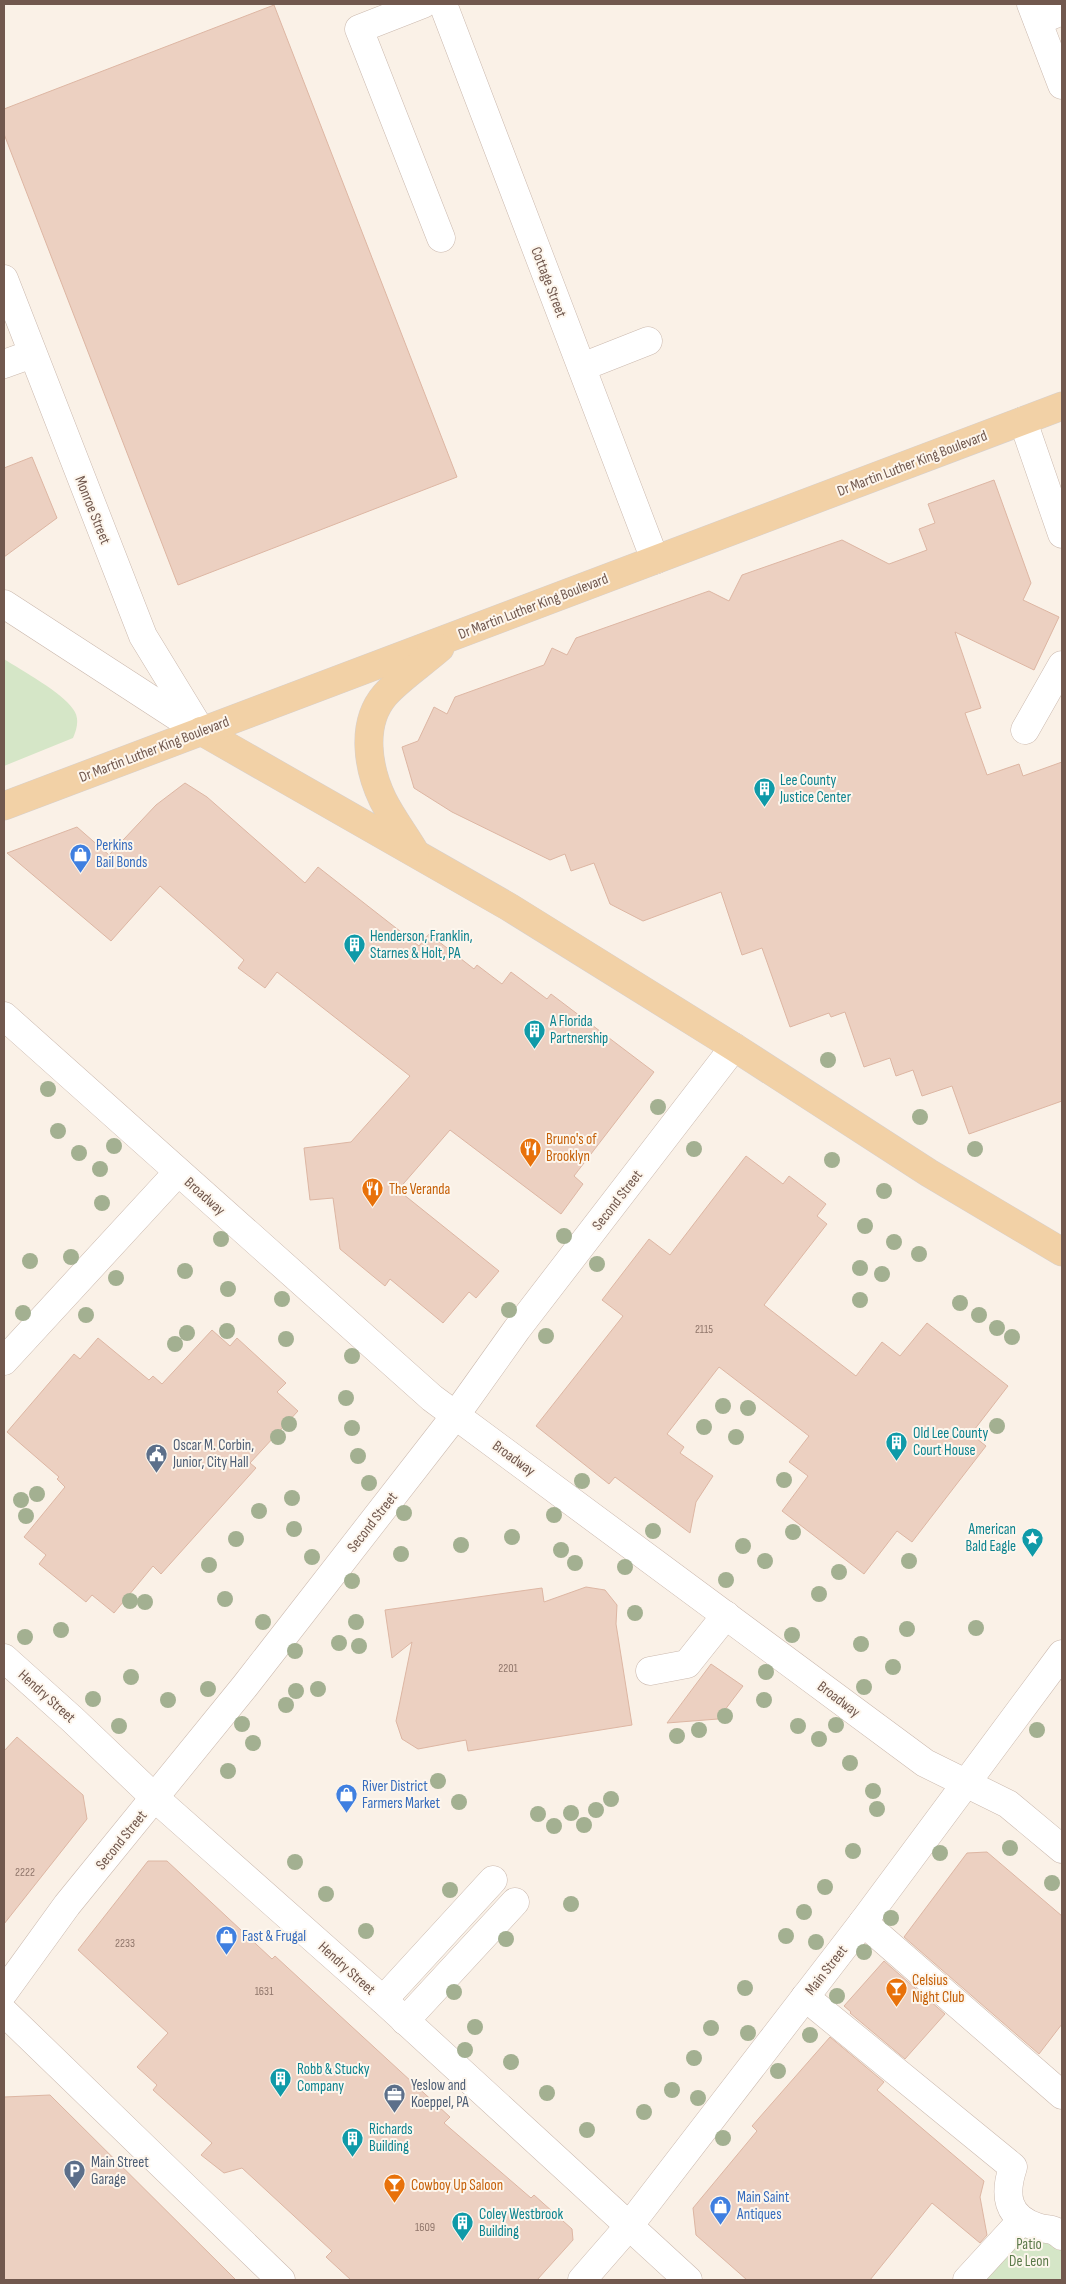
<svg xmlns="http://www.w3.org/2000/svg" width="1066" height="2284" font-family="'Sofia Sans Condensed',sans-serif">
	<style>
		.green { fill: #d5e6c7 }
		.building { fill: #ecd0c1; stroke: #ddb6a3 }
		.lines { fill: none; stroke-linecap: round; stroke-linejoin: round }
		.minor-casing { stroke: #cbb9ae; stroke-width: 29 }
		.major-casing { stroke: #d7d0cd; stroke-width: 29 }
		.minor { stroke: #fff; stroke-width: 28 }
		.major { stroke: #f2d1a6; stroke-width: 28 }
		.tree { fill: #a3b091 }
		.labels { text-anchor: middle; stroke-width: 4; stroke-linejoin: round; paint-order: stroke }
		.number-label { font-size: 12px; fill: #90766b }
		.street-label { font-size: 15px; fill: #71584e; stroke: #fdf6ed }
		.culture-label { font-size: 15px; fill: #0d838f; stroke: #fdf6ed; text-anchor: start }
		.shop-label { font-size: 15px; fill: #366cbe; stroke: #fdf6ed; text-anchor: start }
		.food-label { font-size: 15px; fill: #c56008; stroke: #fdf6ed; text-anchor: start }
		.service-label { font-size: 15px; fill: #4e5e75; stroke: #fdf6ed; text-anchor: start }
		.park-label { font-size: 15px; fill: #5b7a4a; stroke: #fdf6ed }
	</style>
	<rect width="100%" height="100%" fill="#faf1e7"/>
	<!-- green -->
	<g class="green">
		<path d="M4,659C21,670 63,693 73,709C80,718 77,729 73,738L4,766Z"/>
		<polygon points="1022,2220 1062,2236 1062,2280 967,2280"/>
	</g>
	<!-- building -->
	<g class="building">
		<polygon points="274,5 457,477 178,585 4,134 4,109"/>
		<polygon points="32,457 57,518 4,557 4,468"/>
		<polygon points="994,480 1031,583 1023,600 1059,617 1034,670 955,632 981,708 965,713 987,775 1019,764 1023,776 1062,762 1062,1101 969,1134 952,1086 922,1096 913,1070 896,1076 890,1058 864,1067 845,1012 831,1017 829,1013 790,1027 762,948 742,955 721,892 643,921 610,904 594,863 571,871 565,854 550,860 452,812 414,788 402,747 418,741 434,707 447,714 455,697 544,665 552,648 567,655 576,638 709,591 729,601 742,575 842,540 889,564 927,550 919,529 935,523 928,504"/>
		<polygon points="185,783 207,797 305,883 318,867 419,946 429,934 474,969 477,965 502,984 511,972 547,999 551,994 654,1072 574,1176 583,1184 561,1214 450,1130 398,1190 499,1271 476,1298 469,1292 443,1323 390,1279 385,1286 340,1249 333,1198 310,1200 304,1148 351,1142 410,1076 277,972 265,988 238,968 244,960 160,886 111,941 7,853 77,827 109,855 156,805"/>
		<polygon points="746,1156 783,1184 789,1176 826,1204 817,1216 827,1224 764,1305 856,1376 882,1342 900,1356 927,1323 1008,1386 971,1434 986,1446 912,1542 897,1531 864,1574 782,1511 808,1476 789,1462 809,1436 719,1367 667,1434 684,1447 680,1453 713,1476 696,1502 690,1533 615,1477 609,1484 536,1426 623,1316 602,1300 649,1239 670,1255"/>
		<polygon points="212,1330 230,1346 237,1338 286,1383 277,1392 298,1411 250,1463 256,1468 161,1574 153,1566 114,1613 92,1595 86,1602 39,1564 46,1555 24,1537 65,1487 57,1479 59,1477 7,1432 74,1354 80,1359 98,1338 149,1380 153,1376 162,1384"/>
		<polygon points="586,1587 605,1590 617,1605 616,1624 632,1725 468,1751 466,1740 418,1749 402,1739 396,1721 412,1642 392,1658 385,1610 542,1588 544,1602"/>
		<polygon points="711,1664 743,1686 718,1719 667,1723"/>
		<polygon points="17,1737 83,1795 87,1819 4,1924 4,1751"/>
		<polygon points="987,1852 1062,1916 1062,2024 1039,2054 904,1937 967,1853"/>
		<polygon points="148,1861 167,1861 272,1959 275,1956 450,2117 444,2123 531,2198 534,2195 572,2229 573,2240 537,2280 351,2280 326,2257 332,2251 242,2168 224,2173 201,2155 212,2143 153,2090 157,2085 137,2067 168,2033 78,1950"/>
		<polygon points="884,1961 945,2014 905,2059 850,2013 851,2012 844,2006"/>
		<polygon points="830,2037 884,2082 877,2090 984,2181 980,2197 987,2235 980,2243 932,2203 870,2280 747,2280 696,2235 693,2208 757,2131 752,2126"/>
		<polygon points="50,2095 236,2280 4,2280 4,2097"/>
	</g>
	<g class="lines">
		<defs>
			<g id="minor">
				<polyline points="423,4 359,29 441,238"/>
				<polyline points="443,4 655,560"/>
				<polyline points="1031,4 1062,85"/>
				<polyline points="1038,21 1062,11"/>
				<polyline points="4,279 143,636 201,731"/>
				<polyline points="4,364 32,354"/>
				<polyline points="582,367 648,341"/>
				<polyline points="1023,421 1062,534"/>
				<polyline points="4,604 195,728"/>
				<polyline points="1025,730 1062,665"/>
				<polyline points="4,1016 432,1398 925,1763 1008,1804 1062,1849"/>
				<polyline points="4,1361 178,1172"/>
				<polyline points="4,1658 72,1719 155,1798 383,2000 688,2280"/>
				<polyline points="650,1671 687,1664 726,1615"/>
				<polyline points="863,1922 1062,2095"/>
				<polyline points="4,1992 67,1905 245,1686 455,1416 517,1329 734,1047"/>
				<path d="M805,1997L1013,2167C1004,2194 1006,2217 1037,2227C1049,2231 1052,2227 1062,2236"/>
				<polyline points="383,2000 493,1880"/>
				<polyline points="4,2012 281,2280"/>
				<polyline points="405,2021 515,1902"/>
				<polyline points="582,2280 629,2226 863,1922 1062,1654"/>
				<polyline points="967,2280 1022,2220"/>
			</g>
			<g id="major">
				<polyline points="201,731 509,907 734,1047 929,1173 1062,1252"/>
				<polyline points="4,806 1062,406"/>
				<path d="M415,852C405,835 392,818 383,800C368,769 360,724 385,695C399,679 423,663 440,648"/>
			</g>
		</defs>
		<!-- minor casing -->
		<use href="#minor" class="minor-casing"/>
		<!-- major casing -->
		<use href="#major" class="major-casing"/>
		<!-- minor -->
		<use href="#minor" class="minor"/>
		<!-- major -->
		<use href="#major" class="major"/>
	</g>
	<!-- trees -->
	<g class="tree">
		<circle cx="828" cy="1060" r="8"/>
		<circle cx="48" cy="1089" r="8"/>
		<circle cx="658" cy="1107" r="8"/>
		<circle cx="920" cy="1117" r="8"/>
		<circle cx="58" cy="1131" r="8"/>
		<circle cx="114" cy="1146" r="8"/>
		<circle cx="694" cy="1149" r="8"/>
		<circle cx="975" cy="1149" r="8"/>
		<circle cx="79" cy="1153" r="8"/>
		<circle cx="832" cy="1160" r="8"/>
		<circle cx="100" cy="1169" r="8"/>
		<circle cx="884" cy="1191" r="8"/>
		<circle cx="102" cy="1203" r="8"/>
		<circle cx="865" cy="1226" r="8"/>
		<circle cx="564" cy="1236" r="8"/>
		<circle cx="221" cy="1239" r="8"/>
		<circle cx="894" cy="1242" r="8"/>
		<circle cx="919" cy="1254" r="8"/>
		<circle cx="71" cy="1257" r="8"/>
		<circle cx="30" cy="1261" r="8"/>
		<circle cx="597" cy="1264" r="8"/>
		<circle cx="860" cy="1268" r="8"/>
		<circle cx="185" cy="1271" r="8"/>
		<circle cx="882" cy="1274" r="8"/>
		<circle cx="116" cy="1278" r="8"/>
		<circle cx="228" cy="1289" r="8"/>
		<circle cx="282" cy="1299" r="8"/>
		<circle cx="860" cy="1300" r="8"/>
		<circle cx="960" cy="1303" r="8"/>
		<circle cx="509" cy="1310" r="8"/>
		<circle cx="23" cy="1313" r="8"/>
		<circle cx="86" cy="1315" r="8"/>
		<circle cx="979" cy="1315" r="8"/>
		<circle cx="997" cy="1328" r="8"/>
		<circle cx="227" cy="1331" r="8"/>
		<circle cx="187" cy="1333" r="8"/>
		<circle cx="546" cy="1336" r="8"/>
		<circle cx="1012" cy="1337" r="8"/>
		<circle cx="286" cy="1339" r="8"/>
		<circle cx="175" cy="1344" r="8"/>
		<circle cx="352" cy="1356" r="8"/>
		<circle cx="346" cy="1398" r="8"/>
		<circle cx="723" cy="1406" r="8"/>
		<circle cx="748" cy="1408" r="8"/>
		<circle cx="289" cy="1424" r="8"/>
		<circle cx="997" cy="1426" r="8"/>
		<circle cx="704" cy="1427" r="8"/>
		<circle cx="352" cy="1428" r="8"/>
		<circle cx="278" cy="1437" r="8"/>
		<circle cx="736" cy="1437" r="8"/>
		<circle cx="358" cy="1456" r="8"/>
		<circle cx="784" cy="1480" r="8"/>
		<circle cx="582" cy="1481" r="8"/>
		<circle cx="369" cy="1483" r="8"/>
		<circle cx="37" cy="1494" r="8"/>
		<circle cx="292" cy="1498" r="8"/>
		<circle cx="21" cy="1500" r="8"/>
		<circle cx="259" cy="1511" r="8"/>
		<circle cx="404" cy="1513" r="8"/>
		<circle cx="554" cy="1515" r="8"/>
		<circle cx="26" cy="1516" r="8"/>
		<circle cx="294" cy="1529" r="8"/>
		<circle cx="653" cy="1531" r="8"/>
		<circle cx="793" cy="1532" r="8"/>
		<circle cx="512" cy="1537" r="8"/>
		<circle cx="236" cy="1539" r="8"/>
		<circle cx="461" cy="1545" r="8"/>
		<circle cx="743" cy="1546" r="8"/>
		<circle cx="561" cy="1550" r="8"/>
		<circle cx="401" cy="1554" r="8"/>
		<circle cx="312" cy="1557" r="8"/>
		<circle cx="765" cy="1561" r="8"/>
		<circle cx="909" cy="1561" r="8"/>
		<circle cx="575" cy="1563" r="8"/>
		<circle cx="209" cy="1565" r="8"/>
		<circle cx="625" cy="1567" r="8"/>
		<circle cx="839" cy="1572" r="8"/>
		<circle cx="726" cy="1580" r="8"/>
		<circle cx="352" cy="1581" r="8"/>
		<circle cx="819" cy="1594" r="8"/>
		<circle cx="225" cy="1599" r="8"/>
		<circle cx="130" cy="1601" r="8"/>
		<circle cx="145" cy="1602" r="8"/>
		<circle cx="635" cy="1613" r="8"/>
		<circle cx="263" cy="1622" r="8"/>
		<circle cx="356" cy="1622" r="8"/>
		<circle cx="976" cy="1628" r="8"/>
		<circle cx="907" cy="1629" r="8"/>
		<circle cx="61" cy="1630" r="8"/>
		<circle cx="792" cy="1635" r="8"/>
		<circle cx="25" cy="1637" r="8"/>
		<circle cx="339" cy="1643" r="8"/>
		<circle cx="861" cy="1644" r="8"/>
		<circle cx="359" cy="1646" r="8"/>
		<circle cx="295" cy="1651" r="8"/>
		<circle cx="893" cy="1667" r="8"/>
		<circle cx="766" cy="1672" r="8"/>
		<circle cx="131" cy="1677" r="8"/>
		<circle cx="864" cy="1687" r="8"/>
		<circle cx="208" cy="1689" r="8"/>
		<circle cx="318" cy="1689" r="8"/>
		<circle cx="296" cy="1691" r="8"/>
		<circle cx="93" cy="1699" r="8"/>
		<circle cx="168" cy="1700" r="8"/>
		<circle cx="764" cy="1700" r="8"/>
		<circle cx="286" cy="1705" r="8"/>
		<circle cx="725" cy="1716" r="8"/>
		<circle cx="242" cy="1724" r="8"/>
		<circle cx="836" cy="1725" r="8"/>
		<circle cx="119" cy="1726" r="8"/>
		<circle cx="798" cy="1726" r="8"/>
		<circle cx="699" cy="1730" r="8"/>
		<circle cx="1037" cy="1730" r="8"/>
		<circle cx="677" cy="1736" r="8"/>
		<circle cx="819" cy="1739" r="8"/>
		<circle cx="253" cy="1743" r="8"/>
		<circle cx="850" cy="1763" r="8"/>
		<circle cx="228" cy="1771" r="8"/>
		<circle cx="438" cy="1781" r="8"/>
		<circle cx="873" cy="1791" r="8"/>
		<circle cx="611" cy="1799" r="8"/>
		<circle cx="459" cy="1802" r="8"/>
		<circle cx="877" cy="1809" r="8"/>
		<circle cx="596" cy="1810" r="8"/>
		<circle cx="571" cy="1813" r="8"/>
		<circle cx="538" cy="1814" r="8"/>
		<circle cx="584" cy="1825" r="8"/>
		<circle cx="554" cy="1826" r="8"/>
		<circle cx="1010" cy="1848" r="8"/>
		<circle cx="853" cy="1851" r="8"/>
		<circle cx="940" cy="1853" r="8"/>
		<circle cx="295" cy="1862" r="8"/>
		<circle cx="1052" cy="1883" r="8"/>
		<circle cx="825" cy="1887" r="8"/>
		<circle cx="450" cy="1890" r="8"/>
		<circle cx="326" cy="1894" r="8"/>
		<circle cx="571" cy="1904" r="8"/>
		<circle cx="804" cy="1912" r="8"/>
		<circle cx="891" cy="1918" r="8"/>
		<circle cx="366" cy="1931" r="8"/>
		<circle cx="786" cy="1936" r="8"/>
		<circle cx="506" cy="1939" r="8"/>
		<circle cx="816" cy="1942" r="8"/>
		<circle cx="864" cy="1952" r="8"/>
		<circle cx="745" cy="1988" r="8"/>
		<circle cx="454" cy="1992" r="8"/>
		<circle cx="837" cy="1996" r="8"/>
		<circle cx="475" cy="2027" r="8"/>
		<circle cx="711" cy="2028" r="8"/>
		<circle cx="748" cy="2033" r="8"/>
		<circle cx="810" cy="2035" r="8"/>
		<circle cx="465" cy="2050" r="8"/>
		<circle cx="694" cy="2058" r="8"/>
		<circle cx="511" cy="2062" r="8"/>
		<circle cx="778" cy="2071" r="8"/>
		<circle cx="672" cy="2090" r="8"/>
		<circle cx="547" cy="2093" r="8"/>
		<circle cx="698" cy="2098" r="8"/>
		<circle cx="644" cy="2112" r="8"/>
		<circle cx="587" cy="2130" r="8"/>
		<circle cx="723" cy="2138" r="8"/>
	</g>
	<!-- icons -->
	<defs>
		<symbol id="building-pin" viewBox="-11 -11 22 30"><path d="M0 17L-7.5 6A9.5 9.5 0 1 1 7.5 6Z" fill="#0f9aa8" stroke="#fdf6ed"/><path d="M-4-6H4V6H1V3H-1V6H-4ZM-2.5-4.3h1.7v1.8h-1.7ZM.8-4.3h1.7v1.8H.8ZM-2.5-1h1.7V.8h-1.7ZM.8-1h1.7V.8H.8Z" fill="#fff"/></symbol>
		<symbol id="shop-pin" viewBox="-11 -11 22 30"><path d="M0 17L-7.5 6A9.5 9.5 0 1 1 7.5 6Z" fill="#3f7fe0" stroke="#fdf6ed"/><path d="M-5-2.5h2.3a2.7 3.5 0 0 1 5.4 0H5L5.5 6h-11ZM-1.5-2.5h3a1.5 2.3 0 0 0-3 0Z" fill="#fff"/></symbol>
		<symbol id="restaurant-pin" viewBox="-11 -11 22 30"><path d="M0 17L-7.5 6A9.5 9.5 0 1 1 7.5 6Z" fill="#e8710a" stroke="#fdf6ed"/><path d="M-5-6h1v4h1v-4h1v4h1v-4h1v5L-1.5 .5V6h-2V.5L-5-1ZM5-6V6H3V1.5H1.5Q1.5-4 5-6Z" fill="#fff"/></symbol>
		<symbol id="civic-pin" viewBox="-11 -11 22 30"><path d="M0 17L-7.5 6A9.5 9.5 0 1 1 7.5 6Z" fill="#5c6f8a" stroke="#fdf6ed"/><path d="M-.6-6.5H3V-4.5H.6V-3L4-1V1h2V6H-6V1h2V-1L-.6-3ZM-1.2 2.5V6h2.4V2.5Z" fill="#fff"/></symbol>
		<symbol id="sight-pin" viewBox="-11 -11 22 30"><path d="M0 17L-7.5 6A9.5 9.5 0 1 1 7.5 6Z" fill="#0f9aa8" stroke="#fdf6ed"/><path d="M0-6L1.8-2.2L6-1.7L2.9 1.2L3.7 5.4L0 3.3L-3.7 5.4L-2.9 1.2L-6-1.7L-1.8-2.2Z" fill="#fff"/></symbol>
		<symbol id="bar-pin" viewBox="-11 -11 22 30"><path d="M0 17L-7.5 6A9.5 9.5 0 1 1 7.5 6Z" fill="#e8710a" stroke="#fdf6ed"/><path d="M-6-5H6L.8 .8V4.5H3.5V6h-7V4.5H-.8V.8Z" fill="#fff"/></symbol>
		<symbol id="office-pin" viewBox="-11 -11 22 30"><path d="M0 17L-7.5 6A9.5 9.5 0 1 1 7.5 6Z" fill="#5c6f8a" stroke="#fdf6ed"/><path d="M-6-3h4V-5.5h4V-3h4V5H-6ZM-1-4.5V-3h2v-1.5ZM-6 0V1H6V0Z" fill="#fff"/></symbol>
		<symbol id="parking-pin" viewBox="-11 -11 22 30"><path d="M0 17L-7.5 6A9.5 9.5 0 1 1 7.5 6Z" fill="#5c6f8a" stroke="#fdf6ed"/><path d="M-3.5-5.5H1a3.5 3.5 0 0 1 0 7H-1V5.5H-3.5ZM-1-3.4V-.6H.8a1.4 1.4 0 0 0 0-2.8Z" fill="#fff"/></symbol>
	</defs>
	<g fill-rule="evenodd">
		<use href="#building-pin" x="752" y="776" width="25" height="34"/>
		<use href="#shop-pin" x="68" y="842" width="25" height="34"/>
		<use href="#building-pin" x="342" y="932" width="25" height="34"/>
		<use href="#building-pin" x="522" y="1018" width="25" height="34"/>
		<use href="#restaurant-pin" x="518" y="1136" width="25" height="34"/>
		<use href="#restaurant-pin" x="360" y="1176" width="25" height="34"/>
		<use href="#building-pin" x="884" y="1430" width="25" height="34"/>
		<use href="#civic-pin" x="144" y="1442" width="25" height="34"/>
		<use href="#sight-pin" x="1020" y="1526" width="25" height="34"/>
		<use href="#shop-pin" x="334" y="1782" width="25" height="34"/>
		<use href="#shop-pin" x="214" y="1924" width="25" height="34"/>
		<use href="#bar-pin" x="884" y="1976" width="25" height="34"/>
		<use href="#building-pin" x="268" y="2066" width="25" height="34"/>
		<use href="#office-pin" x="382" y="2082" width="25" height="34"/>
		<use href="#building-pin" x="340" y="2126" width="25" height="34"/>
		<use href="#parking-pin" x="62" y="2158" width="25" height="34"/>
		<use href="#bar-pin" x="382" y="2172" width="25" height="34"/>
		<use href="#shop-pin" x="708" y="2194" width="25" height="34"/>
		<use href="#building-pin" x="450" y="2210" width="25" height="34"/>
	</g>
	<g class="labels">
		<!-- number labels -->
		<g class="number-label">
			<text x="704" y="1333">2115</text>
			<text x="508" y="1672">2201</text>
			<text x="25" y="1876">2222</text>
			<text x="125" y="1947">2233</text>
			<text x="264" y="1995">1631</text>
			<text x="425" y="2231">1609</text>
		</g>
		<!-- street labels -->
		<g class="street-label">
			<text transform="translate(549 282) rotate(69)" y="5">Cottage Street</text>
			<text transform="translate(912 463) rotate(-21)" y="5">Dr Martin Luther King Boulevard</text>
			<text transform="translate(93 510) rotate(68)" y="5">Monroe Street</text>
			<text transform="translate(533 606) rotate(-21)" y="5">Dr Martin Luther King Boulevard</text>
			<text transform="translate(154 749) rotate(-21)" y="5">Dr Martin Luther King Boulevard</text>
			<text transform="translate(205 1196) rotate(42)" y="5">Broadway</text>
			<text transform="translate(617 1200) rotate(-52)" y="5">Second Street</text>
			<text transform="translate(514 1458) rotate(36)" y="5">Broadway</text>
			<text transform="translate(372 1522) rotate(-52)" y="5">Second Street</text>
			<text transform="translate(47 1696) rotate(42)" y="5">Hendry Street</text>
			<text transform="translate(839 1699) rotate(37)" y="5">Broadway</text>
			<text transform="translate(121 1840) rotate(-51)" y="5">Second Street</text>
			<text transform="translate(347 1968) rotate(42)" y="5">Hendry Street</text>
			<text transform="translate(826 1970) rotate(-52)" y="5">Main Street</text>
		</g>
		<!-- culture labels -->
		<g class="culture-label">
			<text x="780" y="785">Lee County<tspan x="780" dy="17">Justice Center</tspan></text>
			<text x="370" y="941">Henderson, Franklin,<tspan x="370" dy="17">Starnes &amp; Holt, PA</tspan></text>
			<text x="550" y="1026">A Florida<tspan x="550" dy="17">Partnership</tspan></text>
			<text x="913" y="1438">Old Lee County<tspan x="913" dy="17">Court House</tspan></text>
			<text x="1016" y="1534" text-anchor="end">American<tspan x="1016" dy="17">Bald Eagle</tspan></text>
			<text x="297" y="2074">Robb &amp; Stucky<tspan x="297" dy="17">Company</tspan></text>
			<text x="369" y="2134">Richards<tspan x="369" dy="17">Building</tspan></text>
			<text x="479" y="2219">Coley Westbrook<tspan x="479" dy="17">Building</tspan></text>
		</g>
		<!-- shop labels -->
		<g class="shop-label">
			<text x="96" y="850">Perkins<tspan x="96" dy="17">Bail Bonds</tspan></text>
			<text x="362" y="1791">River District<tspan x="362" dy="17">Farmers Market</tspan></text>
			<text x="242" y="1941">Fast &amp; Frugal</text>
			<text x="737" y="2202">Main Saint<tspan x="737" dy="17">Antiques</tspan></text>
		</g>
		<!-- food labels -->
		<g class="food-label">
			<text x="546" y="1144">Bruno's of<tspan x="546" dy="17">Brooklyn</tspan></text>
			<text x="389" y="1194">The Veranda</text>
			<text x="912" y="1985">Celsius<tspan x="912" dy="17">Night Club</tspan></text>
			<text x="411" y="2190">Cowboy Up Saloon</text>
		</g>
		<!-- service labels -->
		<g class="service-label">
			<text x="173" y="1450">Oscar M. Corbin,<tspan x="173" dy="17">Junior, City Hall</tspan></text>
			<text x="411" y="2090">Yeslow and<tspan x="411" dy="17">Koeppel, PA</tspan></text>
			<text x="91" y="2167">Main Street<tspan x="91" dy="17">Garage</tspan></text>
		</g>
		<!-- park labels -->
		<g class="park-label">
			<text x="1029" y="2249">Patio<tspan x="1029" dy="17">De Leon</tspan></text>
		</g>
	</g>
	<!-- border -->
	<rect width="1066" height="2284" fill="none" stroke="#71584e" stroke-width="10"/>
</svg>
